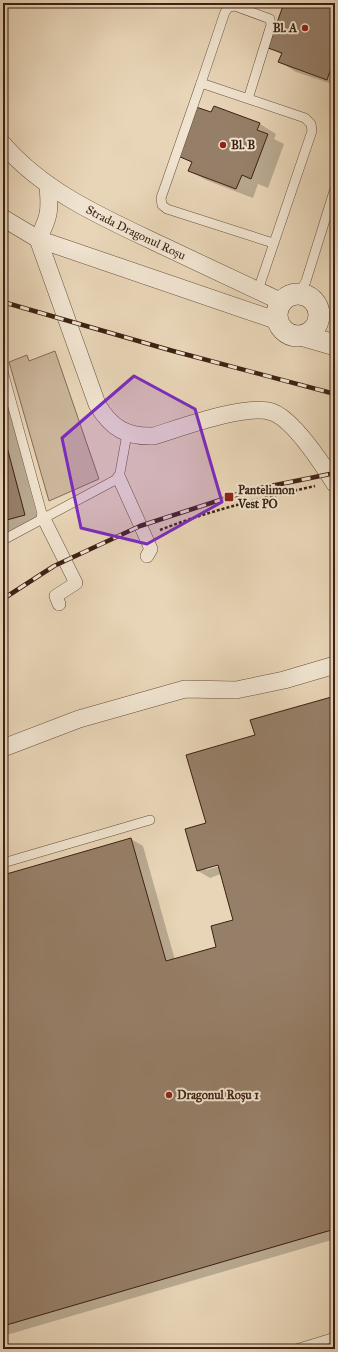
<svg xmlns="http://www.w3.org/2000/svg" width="338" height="1352" font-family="'IM FELL Great Primer',serif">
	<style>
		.green { fill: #cbb69b; stroke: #846c56 }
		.shadow { fill: #0003; fill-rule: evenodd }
		.building { fill: #967f68; stroke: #3d2112 }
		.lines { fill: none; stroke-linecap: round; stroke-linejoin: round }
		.service-casing { stroke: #684e3b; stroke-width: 10 }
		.pedestrian-casing { stroke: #684e3b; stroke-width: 14 }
		.minor-casing { stroke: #684e3b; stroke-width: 18 }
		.tertiary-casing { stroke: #684e3b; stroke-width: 22 }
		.path { stroke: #3d2112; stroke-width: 2.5; stroke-dasharray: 3 2; stroke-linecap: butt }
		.service { stroke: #f0e4d0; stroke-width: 9 }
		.pedestrian { stroke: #f0e4d0; stroke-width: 13 }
		.minor { stroke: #f0e4d0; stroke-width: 17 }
		.tertiary { stroke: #f0e4d0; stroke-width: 21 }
		.rail-casing { stroke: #3d2112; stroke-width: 4.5 }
		.rail { stroke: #f0e4d0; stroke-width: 3; stroke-dasharray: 9; stroke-linecap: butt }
		.marked { fill: #7b2cbf; fill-opacity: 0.2; stroke: #7b2cbf; stroke-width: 3; stroke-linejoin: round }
		.poi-dot { fill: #8f2418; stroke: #f0e4d0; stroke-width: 1.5 }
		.labels { text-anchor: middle; stroke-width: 4; stroke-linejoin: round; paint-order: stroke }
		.poi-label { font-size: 12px; font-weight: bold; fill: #3d2112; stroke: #f0e4d0; text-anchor: start }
		.street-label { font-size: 12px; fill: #3d2112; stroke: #f0e4d0 }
	</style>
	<rect width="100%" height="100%" fill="#e8d5b7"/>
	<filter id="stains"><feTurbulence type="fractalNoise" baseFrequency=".005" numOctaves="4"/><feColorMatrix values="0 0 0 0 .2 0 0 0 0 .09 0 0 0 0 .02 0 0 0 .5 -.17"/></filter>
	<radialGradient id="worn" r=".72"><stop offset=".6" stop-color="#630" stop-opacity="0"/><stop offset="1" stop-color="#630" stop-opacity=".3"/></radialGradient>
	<!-- green -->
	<polygon class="green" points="55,351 99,479 49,501 9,362 27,355 29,361"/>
	<!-- shadow -->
	<g class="shadow">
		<polygon points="285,3 319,3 335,9 335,85 296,72 280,62 282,55 269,47"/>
		<polygon points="215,107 260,124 276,134 274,139 284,144 268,188 258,184 253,198 206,180 189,171 192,163 179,156 212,114"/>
		<polygon points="3,387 39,523 6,532 8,543 3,544"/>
		<path d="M335,697V1239L3,1336V876L131,839L143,846L175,960L218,947L235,920L221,874L210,878L198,871L207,823L256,736ZM222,863L223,865L206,870V868Z"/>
	</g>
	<!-- building -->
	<g class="building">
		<polygon points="284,3 322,3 335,8 335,66 332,65 327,80 278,62 282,53 268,48"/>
		<polygon points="214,106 260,123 257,130 268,134 251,179 242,175 236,189 188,171 192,162 178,156 196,107 211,112"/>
		<polygon points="3,432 25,515 3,521"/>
		<polygon points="335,696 335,1229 3,1326 3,875 131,838 166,961 216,947 211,926 233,920 218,865 197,871 185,829 206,823 186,755 255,735 250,720"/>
	</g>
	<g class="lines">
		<defs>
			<g id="service">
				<polyline points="201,83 161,198 162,205 167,209 273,243"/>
				<polyline points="248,99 271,25 270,19 235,6 229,7 225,12 201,83 305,118 311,124 312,131 258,290"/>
				<polyline points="299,294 306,281 335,188"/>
				<polyline points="3,371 43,517"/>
				<polyline points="3,540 119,478 127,434"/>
				<polyline points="3,863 150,820"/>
				<polyline points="296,1349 335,1337"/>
			</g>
			<g id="pedestrian">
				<polyline points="119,478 151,549 147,556"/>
				<polyline points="43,517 76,583 56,596 59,604"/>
			</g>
			<g id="minor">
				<path id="s1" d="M3,144C44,192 104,218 161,245C201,264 241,283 282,302"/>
				<path d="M48,185C50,210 50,216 38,239L97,404C111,428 126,437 154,436C180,428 247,403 272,412C293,419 323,465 335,484"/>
				<polyline points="3,218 38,239 278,321"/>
				<polyline points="3,748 79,719 185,689 236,690 284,680 335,665"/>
			</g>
			<g id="tertiary">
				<circle cx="298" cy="315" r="21"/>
				<polyline points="304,336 335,345"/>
			</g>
		</defs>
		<!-- service casing -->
		<use href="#service" class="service-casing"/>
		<!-- pedestrian casing -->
		<use href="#pedestrian" class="pedestrian-casing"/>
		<!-- minor casing -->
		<use href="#minor" class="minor-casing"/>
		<!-- tertiary casing -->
		<use href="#tertiary" class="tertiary-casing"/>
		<!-- path -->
		<path class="path" d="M160,530C211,510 262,498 315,486"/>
		<!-- service -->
		<use href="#service" class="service"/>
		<!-- pedestrian -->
		<use href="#pedestrian" class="pedestrian"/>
		<!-- minor -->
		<use href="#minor" class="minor"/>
		<!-- tertiary -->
		<use href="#tertiary" class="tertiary"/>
		<defs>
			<g id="rail">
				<polyline points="3,302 173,351 335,394"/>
				<polyline points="3,599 54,566 140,526 251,490 335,473"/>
			</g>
		</defs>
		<!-- rail casing -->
		<use href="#rail" class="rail-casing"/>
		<!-- rail -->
		<use href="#rail" class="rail"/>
	</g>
	<!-- marked area -->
	<path class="marked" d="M134,376L195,409L222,502L147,544L81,528L62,438Z"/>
	<!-- markers -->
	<g class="poi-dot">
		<circle cx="305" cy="28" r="4"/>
		<circle cx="223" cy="145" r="4"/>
		<rect x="224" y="492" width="10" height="10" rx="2"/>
		<circle cx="169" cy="1095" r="4"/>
	</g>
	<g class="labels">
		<!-- poi labels -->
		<g class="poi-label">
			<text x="297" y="32" text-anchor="end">Bl. A</text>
			<text x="231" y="149">Bl. B</text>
			<text x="238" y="494">Pantelimon<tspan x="238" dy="14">Vest PO</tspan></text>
			<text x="177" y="1099">Dragonul Roșu 1</text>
		</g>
		<!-- street labels -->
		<g class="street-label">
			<text dy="4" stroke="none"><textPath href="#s1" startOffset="161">Strada Dragonul Roșu</textPath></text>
		</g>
	</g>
	<!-- margin -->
	<rect width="338" height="1352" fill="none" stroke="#e8d5b7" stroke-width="16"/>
	<rect x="4" y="4" width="330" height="1344" fill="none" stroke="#3d2112" stroke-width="2"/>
	<rect x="8" y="8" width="322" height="1336" fill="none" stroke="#3d2112"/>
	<rect width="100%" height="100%" filter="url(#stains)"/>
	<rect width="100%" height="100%" fill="url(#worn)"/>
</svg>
